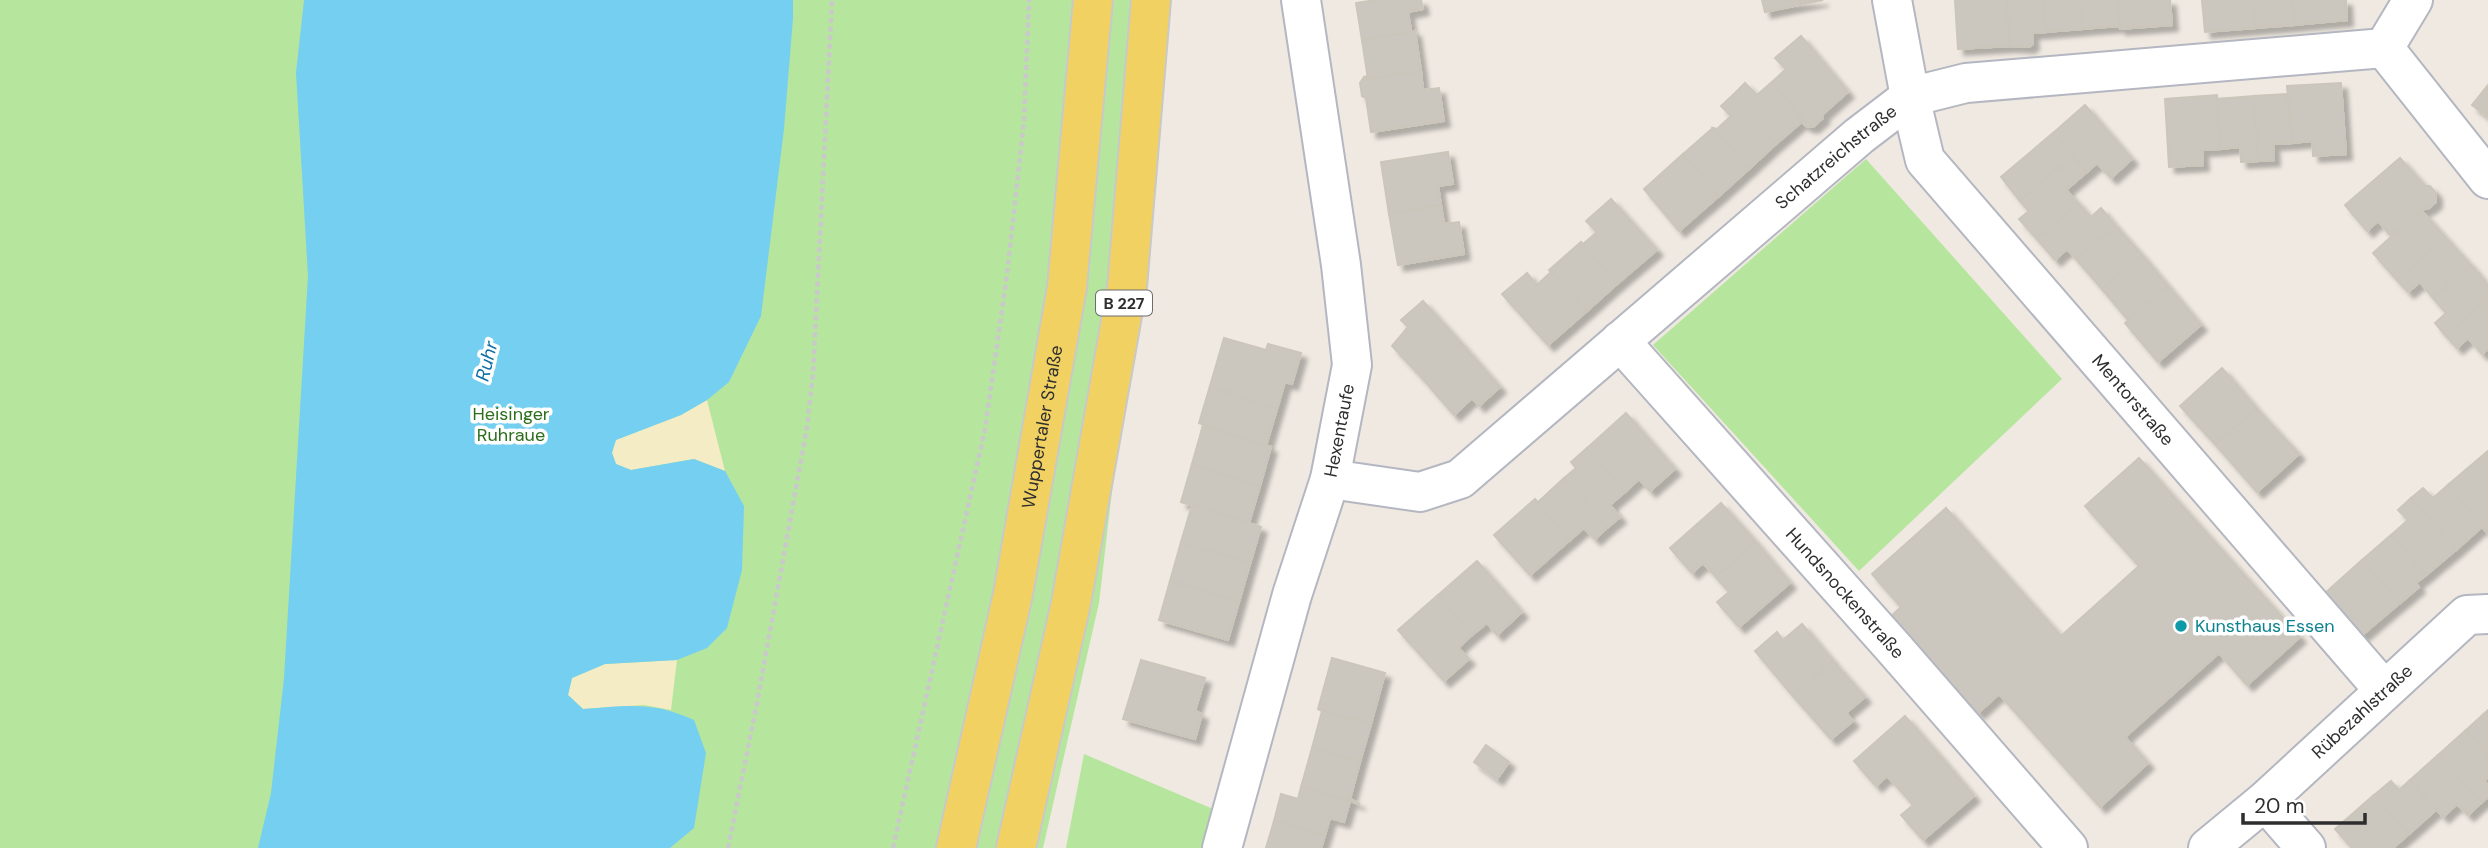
<svg xmlns="http://www.w3.org/2000/svg" width="2488" height="848" font-family="'DM Sans',sans-serif">
	<style>
		.green { fill: #b6e59e }
		.sand { fill: #f3ecc5 }
		.water { fill: #75cff0 }
		.building { fill: #cbc7bf; stroke: #cbc5ba; stroke-width: 2; filter: url(#shadow) }
		.lines { fill: none; stroke-linecap: round; stroke-linejoin: round }
		.street-casing { stroke: #b4b7c1; stroke-width: 42 }
		.primary-casing { stroke: #c9c9c9; stroke-width: 42 }
		.path { stroke: #c9c9c9; stroke-width: 4.5; stroke-dasharray: 5 3.5; stroke-linecap: butt }
		.street { stroke: #fff; stroke-width: 38 }
		.primary { stroke: #f2d163; stroke-width: 38 }
		.culture-dot { fill: #0f9aa8; stroke: #fff; stroke-width: 2.5 }
		.labels { text-anchor: middle; stroke-width: 7; stroke-linejoin: round; paint-order: stroke }
		.shield { fill: #fff; stroke: #6d6d6d; stroke-width: 2 }
		.shield-label { font-size: 16px; font-weight: bold; fill: #2e2e2e }
		.street-label { font-size: 18px; fill: #2e2e2e; stroke: #fff }
		.park-label { font-size: 18px; fill: #2c6e1b; stroke: #fff }
		.culture-label { font-size: 18px; fill: #0d838f; stroke: #fff; text-anchor: start }
		.water-label { font-size: 19px; font-style: italic; fill: #0d6fa3; stroke: #fff }
	</style>
	<defs>
		<filter id="shadow"><feDropShadow dx="6" dy="6" stdDeviation="2" flood-color="#0004"/></filter>
	</defs>
	<rect width="100%" height="100%" fill="#efe9e1"/>
	<!-- green -->
	<g class="green">
		<polygon points="0,0 1169,0 1099,603 1043,848 0,848"/>
		<polygon points="1866,159 2062,379 1859,571 1653,345"/>
		<polygon points="1084,754 1213,809 1201,848 1066,848"/>
	</g>
	<!-- sand -->
	<g class="sand">
		<polygon points="707,400 725,471 694,459 631,470 616,464 612,453 615,440 681,415"/>
		<polygon points="677,660 671,710 644,705 583,709 568,695 572,678 605,664"/>
	</g>
	<!-- water -->
	<path class="water" d="M304,0H793V18L784,129L761,316L729,382L707,400L681,415L616,440L612,453L616,464L631,470L694,459L725,471L744,506L742,570L727,628L707,648L677,660L605,664L572,678L568,695L583,709C627,706 652,701 694,720L706,753L694,828L670,848H258L271,793L284,678L308,276L296,73Z"/>
	<!-- building -->
	<g class="building">
		<polygon points="1375,0 1421,0 1423,9 1408,12 1411,31 1415,31 1362,40 1356,3"/>
		<polygon points="1762,0 1823,0 1765,12"/>
		<polygon points="1955,0 2007,0 2010,46 1958,49"/>
		<polygon points="2007,0 2044,0 2046,32 2032,33 2033,44 2029,47 2010,46"/>
		<polygon points="2044,0 2080,0 2082,29 2046,32"/>
		<polygon points="2080,0 2118,0 2119,26 2082,29"/>
		<polygon points="2118,0 2170,0 2172,25 2120,29"/>
		<polygon points="2202,0 2253,0 2255,28 2205,32"/>
		<polygon points="2253,0 2293,0 2294,25 2255,28"/>
		<polygon points="2293,0 2346,0 2347,20 2294,25"/>
		<polygon points="1415,31 1421,71 1368,79 1362,40"/>
		<polygon points="1801,36 1848,92 1823,114 1823,118 1813,127 1806,126 1802,122 1804,120 1772,82 1786,69 1775,58"/>
		<polygon points="1421,71 1423,90 1439,88 1444,121 1371,132 1366,98 1362,96 1360,83 1364,77 1368,76 1368,79"/>
		<polygon points="1772,82 1804,120 1776,144 1733,95 1745,83 1757,95"/>
		<polygon points="2341,83 2346,154 2313,156 2312,141 2292,143 2287,86"/>
		<polygon points="2488,85 2488,117 2472,105"/>
		<polygon points="2287,94 2292,143 2273,144 2274,160 2258,161 2253,96"/>
		<polygon points="1733,95 1776,144 1749,169 1713,128 1717,129 1731,116 1721,106"/>
		<polygon points="2217,95 2220,149 2202,150 2203,165 2169,167 2165,99"/>
		<polygon points="2253,96 2258,161 2241,162 2240,147 2220,149 2217,99"/>
		<polygon points="2085,105 2132,159 2111,178 2097,163 2087,172 2053,133"/>
		<polygon points="1713,128 1749,169 1719,196 1683,154"/>
		<polygon points="2053,133 2087,172 2074,183 2059,166 2020,201 2001,177"/>
		<polygon points="1448,152 1453,184 1438,186 1441,205 1389,214 1381,162"/>
		<polygon points="1683,154 1719,196 1679,231 1644,189"/>
		<polygon points="2400,158 2425,186 2430,186 2436,193 2436,202 2429,208 2421,210 2391,236 2378,221 2367,231 2345,205"/>
		<polygon points="2059,166 2074,183 2066,190 2079,204 2037,239 2019,219 2029,211 2020,201"/>
		<polygon points="1611,199 1657,250 1617,284 1583,244 1597,232 1586,221"/>
		<polygon points="2079,204 2091,217 2101,208 2116,226 2076,259 2067,249 2055,260 2037,239"/>
		<polygon points="1441,205 1444,224 1459,222 1464,254 1398,265 1389,214"/>
		<polygon points="2421,210 2446,238 2397,280 2373,253"/>
		<polygon points="2116,226 2142,255 2102,289 2076,259"/>
		<polygon points="2446,238 2471,265 2433,298 2420,282 2408,292 2397,280"/>
		<polygon points="1581,242 1617,284 1587,311 1549,270"/>
		<polygon points="2142,255 2168,286 2128,320 2102,289"/>
		<polygon points="2471,265 2488,285 2488,299 2446,336 2435,323 2446,313 2433,298"/>
		<polygon points="1551,272 1587,311 1548,345 1502,294 1527,273 1537,285"/>
		<polygon points="2168,286 2201,325 2158,362 2125,323"/>
		<polygon points="2488,299 2488,349 2482,354 2468,338 2457,348 2446,336"/>
		<polygon points="1423,301 1462,344 1423,379 1392,346 1408,327 1401,320"/>
		<polygon points="1224,338 1266,350 1268,344 1301,353 1292,384 1285,382 1277,409 1210,386"/>
		<polygon points="1462,344 1500,387 1479,406 1472,398 1454,415 1423,379"/>
		<polygon points="2222,368 2257,409 2215,444 2180,406"/>
		<polygon points="1210,386 1277,409 1266,446 1199,423"/>
		<polygon points="2257,409 2299,454 2257,492 2215,444"/>
		<polygon points="1626,413 1675,469 1650,491 1639,479 1625,492 1587,448"/>
		<polygon points="1203,425 1271,447 1260,486 1192,464"/>
		<polygon points="1587,448 1625,492 1610,505 1620,517 1608,527 1564,478 1576,468 1571,462"/>
		<polygon points="2488,451 2488,534 2448,485"/>
		<polygon points="2139,458 2300,637 2247,685 2219,653 2125,737 2148,763 2100,807 1999,694 1978,713 1891,616 1901,607 1872,574 1946,508 2061,636 2139,566 2085,506"/>
		<polygon points="1192,464 1260,486 1249,523 1181,502"/>
		<polygon points="1564,478 1608,527 1595,539 1584,528 1569,541 1537,503"/>
		<polygon points="2448,485 2483,526 2456,550 2411,498 2423,488 2433,498"/>
		<polygon points="2411,498 2456,550 2426,575 2391,535 2408,520 2398,510"/>
		<polygon points="1535,499 1569,541 1530,575 1494,535"/>
		<polygon points="1721,503 1756,542 1716,577 1703,563 1692,573 1670,548"/>
		<polygon points="1192,505 1261,527 1250,564 1181,542"/>
		<polygon points="2391,535 2426,575 2416,583 2419,587 2400,603 2362,560"/>
		<polygon points="1181,542 1250,564 1239,602 1170,581"/>
		<polygon points="1756,542 1790,583 1739,627 1717,602 1729,592 1716,577"/>
		<polygon points="2362,560 2400,603 2361,636 2324,594"/>
		<polygon points="1477,561 1522,612 1497,635 1487,623 1472,635 1438,595"/>
		<polygon points="1170,581 1239,602 1228,640 1159,620"/>
		<polygon points="1438,595 1472,635 1458,648 1469,659 1444,681 1398,630"/>
		<polygon points="1802,624 1833,661 1793,696 1755,651 1777,632 1783,640"/>
		<polygon points="1332,658 1385,673 1371,724 1318,709"/>
		<polygon points="1141,660 1205,678 1195,711 1202,714 1195,739 1123,719"/>
		<polygon points="1833,661 1865,697 1846,713 1853,721 1831,739 1793,696"/>
		<polygon points="1318,709 1371,724 1360,762 1312,748 1322,711"/>
		<polygon points="2488,710 2488,756 2466,730"/>
		<polygon points="1905,716 1940,756 1900,790 1887,776 1876,786 1854,761"/>
		<polygon points="2466,730 2488,756 2488,777 2484,781 2488,785 2488,797 2481,803 2438,755"/>
		<polygon points="1486,745 1509,762 1497,779 1474,762"/>
		<polygon points="1312,748 1360,762 1350,799 1360,804 1301,787"/>
		<polygon points="2438,755 2481,803 2468,815 2457,804 2443,817 2410,780"/>
		<polygon points="1940,756 1974,796 1923,840 1901,815 1913,805 1900,790"/>
		<polygon points="2410,780 2436,810 2409,834 2374,795 2391,781 2399,790"/>
		<polygon points="1301,787 1350,801 1344,822 1330,818 1325,835 1274,821 1281,794 1298,799"/>
		<polygon points="2374,795 2409,834 2393,848 2352,848 2335,829"/>
		<polygon points="1274,821 1325,835 1321,848 1266,848"/>
	</g>
	<g class="lines">
		<defs>
			<g id="street">
				<path id="s1" d="M1892,0L1910,97L1925,160L2384,690"/>
				<polyline points="2384,48 2488,179"/>
				<path id="s2" d="M1620,341L1892,646L2068,848"/>
				<path id="s3" d="M1330,479L1420,492L1460,479L1859,136L1910,97L1966,83L2384,48L2413,0"/>
				<polyline points="2265,801 2306,848"/>
				<path id="s4" d="M1222,848L1292,595L1330,479L1352,365L1341,265L1301,0"/>
				<path id="s5" d="M2208,848L2265,801L2467,615L2488,614"/>
			</g>
			<g id="primary">
				<path id="s6" d="M956,848L1013,594L1067,287L1093,0"/>
				<polyline points="1016,848 1071,603 1127,287 1151,0"/>
			</g>
		</defs>
		<!-- street casing -->
		<use href="#street" class="street-casing"/>
		<!-- primary casing -->
		<use href="#primary" class="primary-casing"/>
		<!-- path -->
		<g class="path">
			<polyline points="728,848 757,703 807,427 813,374 832,0"/>
			<polyline points="893,848 985,429 1007,275 1024,120 1029,0"/>
		</g>
		<!-- street -->
		<use href="#street" class="street"/>
		<!-- primary -->
		<use href="#primary" class="primary"/>
	</g>
	<!-- markers -->
	<circle class="culture-dot" cx="2181" cy="626" r="7"/>
	<g class="labels">
		<!-- shield labels -->
		<rect class="shield" x="1096" y="290.5" width="56" height="25" rx="5"/>
		<g class="shield-label">
			<text x="1124" y="309">B 227</text>
		</g>
		<!-- street labels -->
		<g class="street-label">
			<text dy="6" stroke="none"><textPath href="#s3" startOffset="628">Schatzreichstraße</textPath></text>
			<text dy="6" stroke="none"><textPath href="#s1" startOffset="481">Mentorstraße</textPath></text>
			<text dy="6" stroke="none"><textPath href="#s6" startOffset="430">Wuppertaler Straße</textPath></text>
			<text dy="6" stroke="none"><textPath href="#s4" startOffset="434">Hexentaufe</textPath></text>
			<text dy="6" stroke="none"><textPath href="#s2" startOffset="338">Hundsnockenstraße</textPath></text>
			<text dy="6" stroke="none"><textPath href="#s5" startOffset="206">Rübezahlstraße</textPath></text>
		</g>
		<!-- park labels -->
		<g class="park-label">
			<text x="511" y="420">Heisinger<tspan x="511" dy="21">Ruhraue</tspan></text>
		</g>
		<!-- culture labels -->
		<g class="culture-label">
			<text x="2195" y="632">Kunsthaus Essen</text>
		</g>
		<!-- water labels -->
		<g class="water-label">
			<text transform="translate(486 361) rotate(-76)" y="7">Ruhr</text>
		</g>
	</g>
	<!-- scale -->
	<path d="M2243 813v10h122v-10" fill="none" stroke="#2e2e2e" stroke-width="3.5"/>
	<text x="2254" y="813" font-size="21" fill="#2e2e2e" stroke="#ffffff" stroke-width="5" paint-order="stroke">20 m</text>
</svg>
